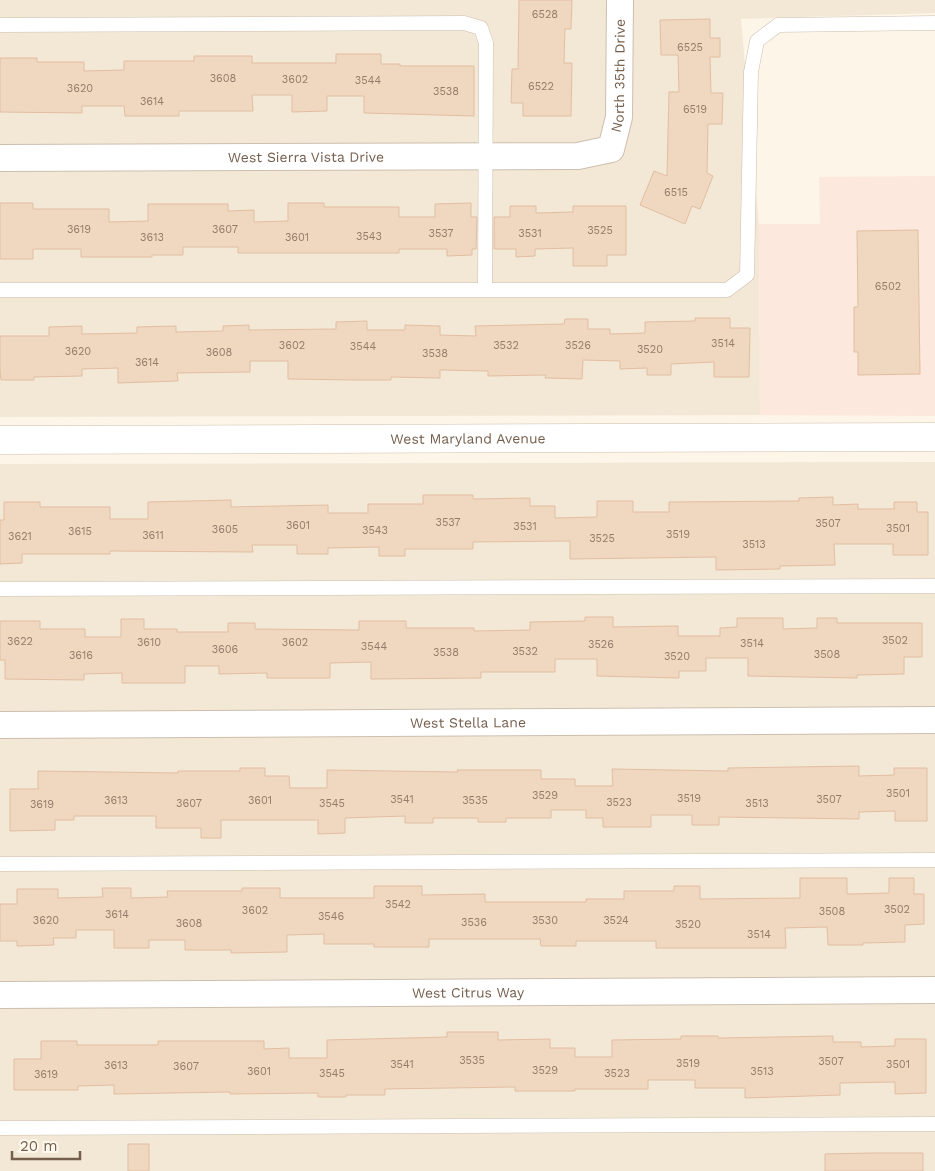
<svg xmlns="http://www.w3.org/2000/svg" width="935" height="1171" font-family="'Work Sans',sans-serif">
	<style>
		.residential { fill: #f3e8d6 }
		.commercial { fill: #fce8dc }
		.building { fill: #f0d7c0; stroke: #e2bea1 }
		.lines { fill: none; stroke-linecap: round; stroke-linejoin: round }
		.lane-casing { stroke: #cdbeae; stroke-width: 15 }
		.street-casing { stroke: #cdbeae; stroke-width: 28 }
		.secondary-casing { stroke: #d0bfab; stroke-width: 29 }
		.lane { stroke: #fff; stroke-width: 14 }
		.street { stroke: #fff; stroke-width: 26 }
		.secondary { stroke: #fff; stroke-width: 28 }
		.labels { text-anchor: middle; stroke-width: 4; stroke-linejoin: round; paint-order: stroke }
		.number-label { font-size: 11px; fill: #947c69 }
		.street-label { font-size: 14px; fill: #755e4c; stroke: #fef9ee }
	</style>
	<rect width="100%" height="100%" fill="#fcf5e8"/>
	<!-- residential -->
	<g class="residential">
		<polygon points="0,0 935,0 935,13 741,19 759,224 760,415 0,417"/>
		<polygon points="935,462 935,1171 0,1171 0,464"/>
	</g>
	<!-- commercial -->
	<polygon class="commercial" points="935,176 935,416 760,415 759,224 820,224 819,177"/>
	<!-- building -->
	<g class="building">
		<polygon points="519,0 572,0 571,29 565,29 564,63 572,63 571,116 523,116 523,103 511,103 512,69 518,69"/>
		<polygon points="710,19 710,38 720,38 720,57 710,57 711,93 723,93 722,124 708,124 707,173 713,176 700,209 692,206 685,224 640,205 654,171 667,176 669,92 679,92 678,55 661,55 660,20"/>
		<polygon points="336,54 381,54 381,64 400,64 400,66 474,66 474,116 364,113 364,96 327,96 327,111 292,112 292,95 252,95 253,111 179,111 179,116 125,116 124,106 82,106 82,113 0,112 0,58 37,58 37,62 84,62 84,71 124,70 124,61 194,61 194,56 252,56 252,63 336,63"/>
		<polygon points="0,203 33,203 33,209 109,209 109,222 148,221 148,204 228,204 228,211 254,210 254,222 288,221 288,203 324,203 324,207 399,207 399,217 435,217 435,204 471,203 471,217 477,217 476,249 472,249 472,255 447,256 447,249 399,249 399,253 238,253 238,247 183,247 183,255 152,255 152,257 81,257 81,249 33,249 33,259 0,259"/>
		<polygon points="510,206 536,206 536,213 573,212 573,206 626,206 626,255 607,255 607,266 573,266 573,248 535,249 535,256 516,257 516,249 494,249 494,217 510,217"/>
		<polygon points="918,230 920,374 858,375 858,352 854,352 854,307 858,307 857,231"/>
		<polygon points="695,318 730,318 730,328 750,328 749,377 714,377 714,362 671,364 671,375 647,375 647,368 620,369 620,361 583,360 582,379 545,378 546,375 488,376 488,371 440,370 440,378 391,377 391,380 355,380 288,379 288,361 250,361 250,372 177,373 178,381 118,383 118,368 82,369 82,376 34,377 34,380 1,380 0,372 0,336 49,336 49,327 82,326 82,334 137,333 137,327 176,326 176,332 223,331 223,326 249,325 249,330 336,329 336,322 367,321 367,330 405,330 405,325 440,326 440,335 476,336 475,326 564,324 565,319 588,319 588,329 610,329 610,334 645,333 645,322 695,321"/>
		<polygon points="423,495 473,495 473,499 530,498 530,506 555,506 555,518 597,517 597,501 633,501 633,512 669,512 669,502 799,501 799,498 833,497 833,505 858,504 858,509 894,509 894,502 917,502 917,512 928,512 928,555 893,555 893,544 834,544 835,565 780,566 780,569 716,570 716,557 570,559 570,541 473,542 473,549 405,549 405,556 379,556 379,547 328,548 328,554 297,554 297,545 252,545 253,552 110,551 110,554 22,554 22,563 0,564 0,520 4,520 4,502 40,502 40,507 110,507 110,519 148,519 148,502 231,500 231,507 328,505 328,513 368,513 368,504 423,504"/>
		<polygon points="585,617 613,617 613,627 678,626 678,636 720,636 720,628 737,627 737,618 783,618 783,629 817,628 817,618 837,618 837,623 922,623 922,657 904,657 904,674 857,675 857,678 748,676 748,658 706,658 706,671 679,671 679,678 597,676 597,659 555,659 555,672 481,672 481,678 371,679 371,662 330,663 330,678 267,678 267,673 219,674 219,666 185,666 185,683 122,683 122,673 84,674 84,680 5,679 5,660 0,660 0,621 40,621 40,629 85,629 85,637 121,637 121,619 144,619 144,629 177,629 177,632 228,632 228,623 255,623 255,629 359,630 359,621 406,621 406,628 474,628 474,631 530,630 530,622 585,621"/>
		<polygon points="859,766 859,776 894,775 894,768 927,768 927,821 895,821 895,811 859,812 859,819 719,817 719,825 692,825 692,815 651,815 651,827 603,827 603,818 586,818 586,810 551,810 551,818 506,818 506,822 478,822 478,818 433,818 433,823 405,823 405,816 345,818 345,833 318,834 318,820 221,820 221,838 201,838 201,828 156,828 156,816 74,816 74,820 55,820 55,830 10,831 10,789 38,789 38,771 178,773 178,771 240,771 240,768 265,768 265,776 289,776 290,788 327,788 327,770 458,772 457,770 541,770 541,779 575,779 575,786 613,786 612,769 728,771 728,768"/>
		<polygon points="800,878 847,878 847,894 889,893 889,878 914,878 914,894 924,894 924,924 905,925 905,942 863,943 863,945 828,945 827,927 785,928 786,948 656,948 656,941 576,941 576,946 541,946 540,939 429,939 429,947 374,947 374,944 324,944 324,934 287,935 287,952 231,953 231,950 185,950 185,940 149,940 149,948 114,948 114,930 76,930 76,938 53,938 54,945 17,946 17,941 0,941 0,904 17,904 17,889 58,889 58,898 103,897 102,888 131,888 131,898 168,897 167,891 242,891 242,888 280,888 280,898 374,898 374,886 422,886 422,895 485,894 485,902 586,902 586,899 624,899 624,891 674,891 674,886 700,886 700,899 800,898"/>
		<polygon points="447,1032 498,1032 498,1040 550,1039 550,1048 575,1048 575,1057 612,1057 612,1040 681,1039 681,1036 718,1036 718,1038 833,1036 833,1042 861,1042 861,1047 895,1046 895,1039 926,1039 926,1093 895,1094 895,1082 840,1083 840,1095 745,1098 745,1088 695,1088 695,1080 648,1080 648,1089 575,1089 575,1091 515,1091 515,1087 385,1089 385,1095 346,1095 346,1097 318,1097 318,1093 230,1094 230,1092 114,1094 114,1085 78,1086 78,1090 14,1090 14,1059 41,1059 41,1041 77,1041 77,1045 158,1045 158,1041 264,1041 264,1049 289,1048 289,1058 327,1058 327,1040 447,1037"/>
		<rect x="128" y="1144" width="21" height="27"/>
		<polygon points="870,1153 923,1153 923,1171 825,1171 825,1154"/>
	</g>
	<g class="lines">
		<defs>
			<g id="lane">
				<polyline points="0,25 464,23 481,28 486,43 485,289"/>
				<polyline points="0,290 727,290 747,275 751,72 757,41 778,25 935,23"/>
				<polyline points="0,589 935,586"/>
				<polyline points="0,864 935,860"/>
				<polyline points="0,1128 935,1124"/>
			</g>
			<g id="street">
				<path id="s1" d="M0,158L578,156L611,149L619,117L620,0"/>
				<path id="s2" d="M0,725L935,720"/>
				<path id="s3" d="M0,995L935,990"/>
			</g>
			<g id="secondary">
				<path id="s4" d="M0,440L935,437"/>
			</g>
		</defs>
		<!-- lane casing -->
		<use href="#lane" class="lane-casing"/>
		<!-- street casing -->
		<use href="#street" class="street-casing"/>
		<!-- secondary casing -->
		<use href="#secondary" class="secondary-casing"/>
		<!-- lane -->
		<use href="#lane" class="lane"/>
		<!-- street -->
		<use href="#street" class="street"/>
		<!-- secondary -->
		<use href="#secondary" class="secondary"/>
	</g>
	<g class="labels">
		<!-- number labels -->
		<g class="number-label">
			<text x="545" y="18">6528</text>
			<text x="690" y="51">6525</text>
			<text x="223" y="82">3608</text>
			<text x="295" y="83">3602</text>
			<text x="368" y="84">3544</text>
			<text x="541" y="90">6522</text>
			<text x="80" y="92">3620</text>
			<text x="446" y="95">3538</text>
			<text x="152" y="105">3614</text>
			<text x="695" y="113">6519</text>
			<text x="676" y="196">6515</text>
			<text x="79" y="233">3619</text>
			<text x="225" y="233">3607</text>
			<text x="600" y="234">3525</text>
			<text x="441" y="237">3537</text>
			<text x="530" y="237">3531</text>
			<text x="369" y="240">3543</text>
			<text x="152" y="241">3613</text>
			<text x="297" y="241">3601</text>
			<text x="888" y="290">6502</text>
			<text x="723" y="347">3514</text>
			<text x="292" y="349">3602</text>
			<text x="506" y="349">3532</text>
			<text x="578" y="349">3526</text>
			<text x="363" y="350">3544</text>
			<text x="650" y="353">3520</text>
			<text x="78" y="355">3620</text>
			<text x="219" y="356">3608</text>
			<text x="435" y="357">3538</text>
			<text x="147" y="366">3614</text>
			<text x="448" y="526">3537</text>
			<text x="828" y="527">3507</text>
			<text x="298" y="529">3601</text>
			<text x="525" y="530">3531</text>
			<text x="898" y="532">3501</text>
			<text x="225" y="533">3605</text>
			<text x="375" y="534">3543</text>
			<text x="80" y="535">3615</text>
			<text x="678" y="538">3519</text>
			<text x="153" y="539">3611</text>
			<text x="20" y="540">3621</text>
			<text x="602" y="542">3525</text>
			<text x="754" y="548">3513</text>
			<text x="895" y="644">3502</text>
			<text x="20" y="645">3622</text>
			<text x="149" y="646">3610</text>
			<text x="295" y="646">3602</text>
			<text x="752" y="647">3514</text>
			<text x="601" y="648">3526</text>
			<text x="374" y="650">3544</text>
			<text x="225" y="653">3606</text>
			<text x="525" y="655">3532</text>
			<text x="446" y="656">3538</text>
			<text x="827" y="658">3508</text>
			<text x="81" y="659">3616</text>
			<text x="677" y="660">3520</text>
			<text x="898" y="797">3501</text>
			<text x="545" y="799">3529</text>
			<text x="689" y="802">3519</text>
			<text x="402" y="803">3541</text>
			<text x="829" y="803">3507</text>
			<text x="116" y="804">3613</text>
			<text x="260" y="804">3601</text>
			<text x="475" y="804">3535</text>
			<text x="619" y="806">3523</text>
			<text x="189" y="807">3607</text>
			<text x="332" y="807">3545</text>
			<text x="757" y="807">3513</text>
			<text x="42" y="808">3619</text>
			<text x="398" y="908">3542</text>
			<text x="897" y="913">3502</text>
			<text x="255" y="914">3602</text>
			<text x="832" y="915">3508</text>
			<text x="117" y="918">3614</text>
			<text x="331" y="920">3546</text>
			<text x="46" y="924">3620</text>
			<text x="545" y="924">3530</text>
			<text x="616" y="924">3524</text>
			<text x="474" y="926">3536</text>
			<text x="189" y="927">3608</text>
			<text x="688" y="928">3520</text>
			<text x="759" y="938">3514</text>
			<text x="472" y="1064">3535</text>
			<text x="831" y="1065">3507</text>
			<text x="688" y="1067">3519</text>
			<text x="402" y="1068">3541</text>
			<text x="898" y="1068">3501</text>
			<text x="116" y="1069">3613</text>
			<text x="186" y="1070">3607</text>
			<text x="545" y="1074">3529</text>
			<text x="259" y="1075">3601</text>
			<text x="762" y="1075">3513</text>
			<text x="332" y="1077">3545</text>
			<text x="617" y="1077">3523</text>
			<text x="46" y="1078">3619</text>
		</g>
		<!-- street labels -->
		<g class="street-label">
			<text dy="5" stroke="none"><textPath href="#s1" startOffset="686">North 35th Drive</textPath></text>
			<text dy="5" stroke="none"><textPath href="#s1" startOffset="306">West Sierra Vista Drive</textPath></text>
			<text dy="5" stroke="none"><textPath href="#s4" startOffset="468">West Maryland Avenue</textPath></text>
			<text dy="5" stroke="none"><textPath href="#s2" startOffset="468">West Stella Lane</textPath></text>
			<text dy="5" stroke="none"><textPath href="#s3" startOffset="468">West Citrus Way</textPath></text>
		</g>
	</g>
	<!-- scale -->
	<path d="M12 1151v8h68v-8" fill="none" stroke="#755e4c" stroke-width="2.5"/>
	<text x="20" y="1151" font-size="15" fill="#755e4c" stroke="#fef9ee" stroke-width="4" paint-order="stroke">20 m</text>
</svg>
